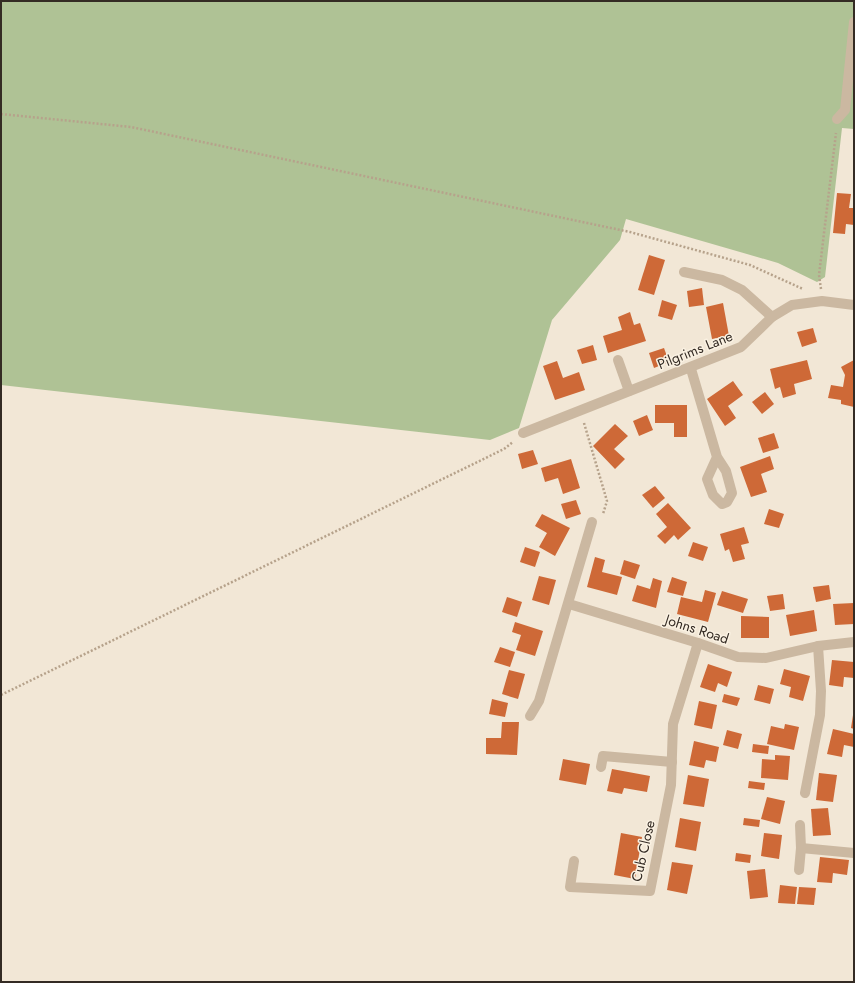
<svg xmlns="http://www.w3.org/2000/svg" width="855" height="983" font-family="Jost,sans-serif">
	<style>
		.green { fill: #afc295 }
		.building { fill: #ce6937 }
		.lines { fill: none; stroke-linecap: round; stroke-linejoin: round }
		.path { stroke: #b6a28b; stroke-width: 2.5; stroke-dasharray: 2 2; stroke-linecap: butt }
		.minor { stroke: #cbb8a1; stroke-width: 10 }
		.labels { text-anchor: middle; stroke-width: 3; stroke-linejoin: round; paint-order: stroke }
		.street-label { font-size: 14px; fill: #342b24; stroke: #faf1e2 }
	</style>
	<rect width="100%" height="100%" fill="#f2e7d6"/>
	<!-- green -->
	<polygon class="green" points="1,1 854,1 854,129 842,128 825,277 817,282 778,263 626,219 620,240 552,320 519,428 490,440 1,385"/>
	<!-- building -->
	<g class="building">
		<polygon points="837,193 851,194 849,208 854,208 854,225 846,224 845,234 833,233"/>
		<polygon points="649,255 665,260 654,295 638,290"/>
		<polygon points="702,288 704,305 689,307 687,291"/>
		<polygon points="662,300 677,305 672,320 658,316"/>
		<polygon points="723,303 729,336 712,339 706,307"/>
		<polygon points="630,312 634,325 640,323 646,341 608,353 603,336 622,330 618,317"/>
		<polygon points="813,328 817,342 802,347 797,332"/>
		<polygon points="593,345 597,360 582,364 577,350"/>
		<polygon points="664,348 669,362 654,368 649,353"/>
		<polygon points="807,360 812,379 794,384 796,394 783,398 780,387 775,389 770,369"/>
		<polygon points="854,360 854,407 841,404 841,400 828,398 831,385 843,387 845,375 841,367"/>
		<polygon points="557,361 563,378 579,372 585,390 555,400 543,366"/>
		<polygon points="733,381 743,395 728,406 736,418 725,426 707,399"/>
		<polygon points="765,392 774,404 762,414 752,402"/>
		<polygon points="655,405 687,405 687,437 674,437 674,423 655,423"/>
		<polygon points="647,415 653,430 639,436 633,421"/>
		<polygon points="615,424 628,436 614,449 625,459 615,469 593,446"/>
		<polygon points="774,433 779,448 763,453 758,438"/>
		<polygon points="533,450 538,464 522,469 518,454"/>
		<polygon points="770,456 774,469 761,474 767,492 751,497 740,467"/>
		<polygon points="571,459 580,488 563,494 558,478 545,482 541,468"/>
		<polygon points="655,486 665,498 653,508 642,495"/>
		<polygon points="576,500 581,514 566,519 561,504"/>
		<polygon points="668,503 691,528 678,540 674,535 665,544 657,536 667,527 656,514"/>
		<polygon points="769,509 784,514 779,528 764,524"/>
		<polygon points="542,514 570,528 555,556 539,547 547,533 535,526"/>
		<polygon points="744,527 749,543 741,545 745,559 733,562 729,549 725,551 720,534"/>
		<polygon points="693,542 708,547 703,561 688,556"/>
		<polygon points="525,547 540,552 535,567 520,562"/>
		<polygon points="595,557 605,560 602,572 622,577 617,595 587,587"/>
		<polygon points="624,560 640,565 635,579 620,574"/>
		<polygon points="539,576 556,580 549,605 532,600"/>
		<polygon points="672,577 687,582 683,596 667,592"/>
		<polygon points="653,578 662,581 656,608 632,601 637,585 650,589"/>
		<polygon points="829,585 831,599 816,602 813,587"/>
		<polygon points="705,590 716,593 708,622 677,614 681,597 702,602"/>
		<polygon points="722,591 748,599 743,613 717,605"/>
		<polygon points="783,594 785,609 770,611 767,596"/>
		<polygon points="507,597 522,602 517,617 502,612"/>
		<polygon points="854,603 854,624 835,625 833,604"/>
		<polygon points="814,610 817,631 790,636 786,615"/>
		<polygon points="741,616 769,617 769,638 741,638"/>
		<polygon points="515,622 543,631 535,656 516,650 521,635 512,632"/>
		<polygon points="500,647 515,652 510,667 494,662"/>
		<polygon points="832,660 854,662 854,678 844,677 843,687 829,685"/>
		<polygon points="708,664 732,672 727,687 718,683 715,692 700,687"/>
		<polygon points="784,669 810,676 803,701 789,697 791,687 780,684"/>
		<polygon points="509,670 525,674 518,699 502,694"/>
		<polygon points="758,685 774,689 770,704 754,700"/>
		<polygon points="724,694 740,698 737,706 722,702"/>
		<polygon points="492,699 508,703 505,717 489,714"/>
		<polygon points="699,701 717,705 712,729 694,725"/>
		<polygon points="853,715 854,715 854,729 851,728"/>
		<polygon points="502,722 519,722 517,755 486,754 486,738 501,738"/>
		<polygon points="785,724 799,727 794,750 767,744 771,726 784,729"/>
		<polygon points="833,729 854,734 854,747 844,745 842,757 827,754"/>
		<polygon points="727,730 742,734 738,749 723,745"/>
		<polygon points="694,741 719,747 716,762 706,760 704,768 689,765"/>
		<polygon points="753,744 769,746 768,754 752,752"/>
		<polygon points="775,755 790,756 788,780 761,778 762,759 775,760"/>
		<polygon points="563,759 590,764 586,785 559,780"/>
		<polygon points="612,769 650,776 647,792 624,788 622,794 607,791"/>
		<polygon points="819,773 837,775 833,802 816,800"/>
		<polygon points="688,775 709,779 704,807 683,804"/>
		<polygon points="749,781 765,783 764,790 748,788"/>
		<polygon points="767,797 785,801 780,824 761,819"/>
		<polygon points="828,808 831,835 813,836 811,809"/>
		<polygon points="680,818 701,822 696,851 675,847"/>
		<polygon points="744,818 760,820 759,827 743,825"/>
		<polygon points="621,833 642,837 635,879 614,875"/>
		<polygon points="764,833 782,835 779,859 761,856"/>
		<polygon points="736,853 751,855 750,863 735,861"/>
		<polygon points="820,857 849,860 847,875 833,873 832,883 817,882"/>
		<polygon points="672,862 693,865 687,894 667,890"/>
		<polygon points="765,869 768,897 750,899 747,871"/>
		<polygon points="780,885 797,887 795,904 778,903"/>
		<polygon points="799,887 816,888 814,905 797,904"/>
	</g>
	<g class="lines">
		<!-- path -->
		<g class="path">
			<polyline points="1,114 131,127 630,232 750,265 803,289"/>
			<polyline points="821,289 819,275 836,133"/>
			<polyline points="584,423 607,501 603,514"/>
			<polyline points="1,695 504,449 513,442"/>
		</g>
		<!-- minor -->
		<g class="minor">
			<polyline points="837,119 845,110 854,22"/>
			<polyline points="684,272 722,280 742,290 772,317"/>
			<polyline points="618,360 629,391"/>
			<polyline points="691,369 717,457 726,471 732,493 727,502 722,504 713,495 707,479 717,457"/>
			<polyline points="523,433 741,347 772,317 792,305 822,301 854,305"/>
			<polyline points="569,604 698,643 738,657 766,658 818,646 854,642"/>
			<polyline points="530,716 539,701 592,522"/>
			<polyline points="601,767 603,756 672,762"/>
			<polyline points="805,793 820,715 821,691 818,646"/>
			<polyline points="801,848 854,853"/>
			<polyline points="574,861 570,887 650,891 671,785 673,724 698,643"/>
			<polyline points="799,870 801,848 800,825"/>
		</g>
	</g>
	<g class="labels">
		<!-- street labels -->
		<g class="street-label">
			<text transform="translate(695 350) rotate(-22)" y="5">Pilgrims Lane</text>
			<text transform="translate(697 629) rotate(18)" y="5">Johns Road</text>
			<text transform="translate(643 851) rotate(-77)" y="5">Cub Close</text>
		</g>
	</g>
	<!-- border -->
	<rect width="855" height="983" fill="none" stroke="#342b24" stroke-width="4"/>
</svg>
